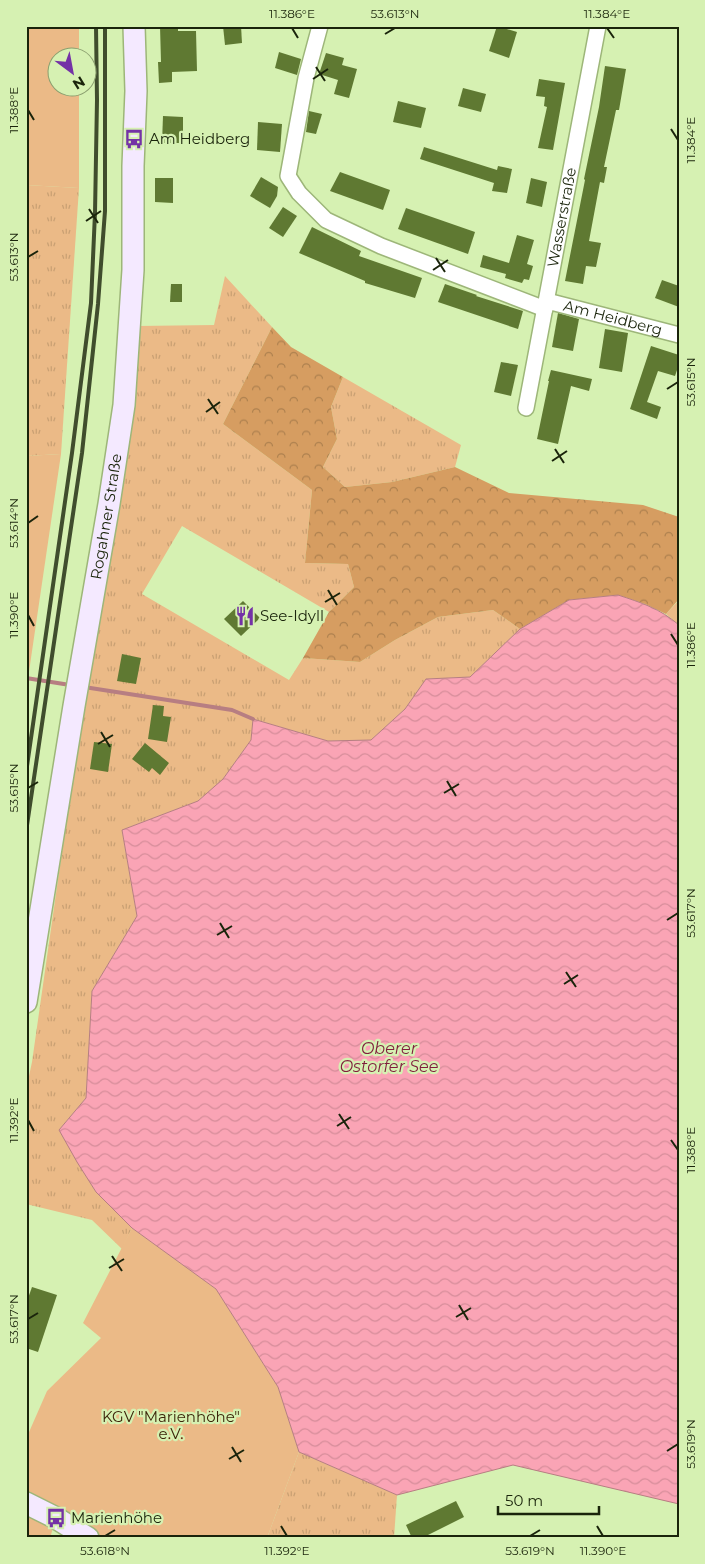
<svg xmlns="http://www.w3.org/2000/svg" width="705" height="1564" font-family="Montserrat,sans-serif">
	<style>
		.grass { fill: url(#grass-tufts) }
		.forest { fill: url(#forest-crowns) }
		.garden { fill: #ebba87 }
		.water { fill: url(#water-waves); stroke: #b77e82 }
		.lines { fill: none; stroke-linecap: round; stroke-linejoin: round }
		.stream { stroke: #b77e82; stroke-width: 4 }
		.building { fill: #5f7932 }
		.street-casing { stroke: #9db679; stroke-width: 18 }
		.secondary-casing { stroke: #9db679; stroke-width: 24 }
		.street { stroke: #fff; stroke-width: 15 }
		.secondary { stroke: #f4e9ff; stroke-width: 21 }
		.rail { stroke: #404d2d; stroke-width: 4 }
		.ticks { fill: none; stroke: #1a240b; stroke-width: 2 }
		.labels { text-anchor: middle; stroke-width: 4.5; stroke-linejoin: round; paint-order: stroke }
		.poi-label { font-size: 15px; fill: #1a240b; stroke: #d6f1b2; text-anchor: start }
		.street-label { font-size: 15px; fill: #1a240b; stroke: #d6f1b2 }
		.park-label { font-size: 15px; fill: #3d250a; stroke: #d6f1b2 }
		.water-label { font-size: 16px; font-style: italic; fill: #7f1d3c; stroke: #d6f1b2 }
		.neatline { fill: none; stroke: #1a240b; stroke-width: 2 }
		.ticks-label { font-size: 12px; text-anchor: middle; fill: #1a240b }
	</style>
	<defs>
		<pattern id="grass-tufts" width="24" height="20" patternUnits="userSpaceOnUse" patternTransform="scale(1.25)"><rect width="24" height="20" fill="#ebba87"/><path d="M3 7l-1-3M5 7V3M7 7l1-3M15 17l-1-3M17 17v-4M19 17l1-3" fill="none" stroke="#c9a073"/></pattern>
		<pattern id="forest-crowns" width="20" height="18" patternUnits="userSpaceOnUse" patternTransform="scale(1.25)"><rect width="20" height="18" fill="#d69d61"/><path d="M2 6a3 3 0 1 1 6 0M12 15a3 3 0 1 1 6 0" fill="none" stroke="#ad804e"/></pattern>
		<pattern id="water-waves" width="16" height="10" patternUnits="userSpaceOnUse" patternTransform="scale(1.25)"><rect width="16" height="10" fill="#faa4b5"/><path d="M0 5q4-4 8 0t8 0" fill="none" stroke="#d68d9a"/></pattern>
	</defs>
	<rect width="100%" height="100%" fill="#d6f1b2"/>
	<!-- grass -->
	<g class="grass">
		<polygon points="26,185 79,188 61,454 26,456"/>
		<polygon points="225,276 272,327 223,424 312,490 305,563 348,564 354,587 329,612 182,526 142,594 289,680 303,658 360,662 395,640 438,617 493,610 520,629 470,677 426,679 405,709 371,740 328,741 253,719 251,740 223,779 198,801 122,830 137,916 92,991 86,1098 59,1130 96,1192 132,1228 122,1249 92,1220 26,1204 26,1090 32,1062 137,326 214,325"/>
		<polygon points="343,377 461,445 455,467 392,482 345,487 323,467 337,439 331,407"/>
		<polygon points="679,600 679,625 666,614"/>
		<polygon points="299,1452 397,1495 394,1538 267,1538"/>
	</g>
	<!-- forest -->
	<polygon class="forest" points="272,327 291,347 343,377 331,407 337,439 323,467 345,487 392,482 455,467 509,493 643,505 679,517 679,599 666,614 645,604 618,595 569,600 520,629 493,610 438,617 395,640 360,662 303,658 329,612 354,587 348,564 305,563 312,490 223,424"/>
	<!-- garden -->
	<g class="garden">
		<polygon points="26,26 79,26 79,57 58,58 58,88 79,88 79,188 26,185"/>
		<polygon points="61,454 26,692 26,456"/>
		<polygon points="132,1228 216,1289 278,1387 299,1452 267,1538 88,1538 56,1518 50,1538 26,1538 26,1439 47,1391 101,1338 83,1323"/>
	</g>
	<!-- water -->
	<path class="water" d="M618,595C642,603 659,608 679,625V1504L513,1465L397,1495L299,1452L278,1387L216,1289L132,1228L96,1192L77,1162L59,1130L86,1098L92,991L137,916L122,830L198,801L223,779L251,740L253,719L328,741L371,740L405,709L426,679L470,677L520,629L569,600Z"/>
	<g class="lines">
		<!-- stream -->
		<g class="stream">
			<polyline points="26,678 70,685"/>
			<polyline points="84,687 232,710 253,719"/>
		</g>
	</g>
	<!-- building -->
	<g class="building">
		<polygon points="160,26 178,26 178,31 196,31 197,71 172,72 172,82 159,83 158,62 161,62"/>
		<polygon points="223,26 241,26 242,43 225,45"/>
		<polygon points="497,26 517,32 509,58 489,51"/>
		<polygon points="279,52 301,59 297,75 275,68"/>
		<polygon points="326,53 344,58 342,65 357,69 349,98 334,94 338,80 319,74"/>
		<polygon points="605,66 626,69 619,110 616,110 604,167 607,167 604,183 600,182 589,241 601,243 596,267 586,266 583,284 565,281 585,180 584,179 599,107"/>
		<polygon points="539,79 565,83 553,150 538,148 547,107 544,106 545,97 536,96"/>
		<polygon points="463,88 486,94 481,112 458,106"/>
		<polygon points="398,101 426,108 421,128 393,122"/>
		<polygon points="309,111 322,114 316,134 306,132"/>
		<polygon points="163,116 183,117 183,143 162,143"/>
		<polygon points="258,122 282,124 280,152 257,150"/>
		<polygon points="424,147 497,170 498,166 512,169 507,193 492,191 494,183 420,159"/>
		<polygon points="340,172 390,190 383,210 330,191"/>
		<polygon points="261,177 278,187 277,196 270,208 250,196"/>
		<polygon points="155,178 173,178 173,203 155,202"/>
		<polygon points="531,178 547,182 542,207 526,203"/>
		<polygon points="283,207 297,216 283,237 269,228"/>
		<polygon points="406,208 475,232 468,254 398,229"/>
		<polygon points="312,227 361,251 359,256 422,278 415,298 365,283 365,281 299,253"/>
		<polygon points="517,235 534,240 527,264 533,266 529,280 524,279 522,283 505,278 506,274 480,267 483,255 509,263"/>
		<polygon points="662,280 679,286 679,307 655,298"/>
		<polygon points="171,284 182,284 182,302 170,302"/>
		<polygon points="445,284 477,295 476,296 523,311 518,329 438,302"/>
		<polygon points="558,313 579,319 573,351 552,347"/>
		<polygon points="605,329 628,333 622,372 599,368"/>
		<polygon points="651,346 679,355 679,364 675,376 658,371 647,402 661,407 657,419 630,409"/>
		<polygon points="501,362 518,365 511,396 494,392"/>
		<polygon points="551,370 592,379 589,391 571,386 558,444 537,439 549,381 548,381"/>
		<polygon points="243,601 260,618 241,636 224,619"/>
		<polygon points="122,654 141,658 136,684 117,681"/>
		<polygon points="153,705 164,706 163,716 171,717 167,742 148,739"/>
		<polygon points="94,742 112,744 108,772 90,769"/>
		<polygon points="145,743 169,763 160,775 152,768 149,772 132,759"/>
		<polygon points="32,1287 57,1295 38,1352 26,1348 26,1304"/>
		<polygon points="456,1501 464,1517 422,1538 412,1538 406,1525"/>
	</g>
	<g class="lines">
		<defs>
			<g id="street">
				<polyline points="320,26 306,78 288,176 299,193 326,220 381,246 545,309"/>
				<path id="s1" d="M547,301L679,335"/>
				<path id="s2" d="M526,408L598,26"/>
			</g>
			<g id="secondary">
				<path id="s3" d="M26,1002L74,706L109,504L124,405L133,270V166L136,91L134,26"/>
				<polyline points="26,1503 56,1518 88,1538"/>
			</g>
		</defs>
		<!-- street casing -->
		<use href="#street" class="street-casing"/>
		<!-- secondary casing -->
		<use href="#secondary" class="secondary-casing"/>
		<!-- street -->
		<use href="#street" class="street"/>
		<!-- secondary -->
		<use href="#secondary" class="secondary"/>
		<!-- rail -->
		<g class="rail">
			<polyline points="26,773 72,453 91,303 95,213 97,100 96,26"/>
			<polyline points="26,832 82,453 98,304 105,211 105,26"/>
		</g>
	</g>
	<!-- ticks -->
	<path class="ticks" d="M292,28L298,38M607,28L614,38M385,34L395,28M316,67L325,81M313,79L328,69M28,110L34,120M671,129L678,140M89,209L98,223M86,221L101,211M28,257L38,251M436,258L445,272M433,270L448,260M667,389L678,382M208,399L218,414M206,412L220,402M555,449L564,463M552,461L567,451M28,523L38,516M328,590L337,605M325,602L340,593M28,615L34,626M671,634L678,645M101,732L110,747M98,744L113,735M447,781L456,796M28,788L38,782M444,793L459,784M667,920L678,913M220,923L229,938M217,935L232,926M566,972L576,987M564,984L578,975M339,1114L349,1129M28,1120L34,1131M337,1126L351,1117M671,1140L678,1150M112,1256L122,1271M109,1268L124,1259M459,1305L468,1320M456,1317L471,1308M28,1319L38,1313M232,1447L241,1462M667,1451L678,1444M229,1459L244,1450M281,1526L287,1536M597,1526L603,1536M105,1536L115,1530M530,1536L540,1530"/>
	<!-- icons -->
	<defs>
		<symbol id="bus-bare" viewBox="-9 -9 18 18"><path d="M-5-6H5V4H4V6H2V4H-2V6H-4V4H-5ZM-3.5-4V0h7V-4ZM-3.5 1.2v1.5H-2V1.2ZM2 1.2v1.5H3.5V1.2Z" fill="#7432a6" stroke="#d6f1b2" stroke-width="2.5" paint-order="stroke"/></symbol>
		<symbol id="restaurant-bare" viewBox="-9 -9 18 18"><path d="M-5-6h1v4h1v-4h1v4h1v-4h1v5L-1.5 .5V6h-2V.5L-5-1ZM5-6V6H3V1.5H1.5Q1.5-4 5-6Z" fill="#7432a6" stroke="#d6f1b2" stroke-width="2.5" paint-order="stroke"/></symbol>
	</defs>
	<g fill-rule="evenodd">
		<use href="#bus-bare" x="120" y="125" width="28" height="28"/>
		<use href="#restaurant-bare" x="231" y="602" width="28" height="28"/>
		<use href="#bus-bare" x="42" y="1504" width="28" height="28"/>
	</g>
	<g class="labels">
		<!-- poi labels -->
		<g class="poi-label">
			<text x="149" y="144">Am Heidberg</text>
			<text x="260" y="621">See-Idyll</text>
			<text x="71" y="1523">Marienhöhe</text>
		</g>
		<!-- street labels -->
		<g class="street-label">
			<text dy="5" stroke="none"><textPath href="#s2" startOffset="194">Wasserstraße</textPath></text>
			<text dy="5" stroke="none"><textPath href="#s1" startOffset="68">Am Heidberg</textPath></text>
			<text dy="5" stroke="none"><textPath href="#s3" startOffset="492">Rogahner Straße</textPath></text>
		</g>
		<!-- park labels -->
		<g class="park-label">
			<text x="171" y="1422">KGV "Marienhöhe"<tspan x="171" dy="17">e.V.</tspan></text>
		</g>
		<!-- water labels -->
		<g class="water-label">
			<text x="389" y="1054">Oberer<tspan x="389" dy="18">Ostorfer See</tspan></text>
		</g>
	</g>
	<!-- border -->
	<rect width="705" height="1564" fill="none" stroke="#d6f1b2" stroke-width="55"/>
	<!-- north arrow -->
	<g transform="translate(72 72) rotate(148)"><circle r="24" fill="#d6f1b2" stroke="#8b9f6f"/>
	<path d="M0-4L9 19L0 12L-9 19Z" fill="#7432a6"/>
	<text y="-8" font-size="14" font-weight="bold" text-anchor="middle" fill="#1a240b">N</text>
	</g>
	<!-- scale -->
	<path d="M498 1506v8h101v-8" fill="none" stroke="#1a240b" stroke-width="2.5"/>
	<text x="505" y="1506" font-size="15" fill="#1a240b" stroke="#d6f1b2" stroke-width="4" paint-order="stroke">50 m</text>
	<rect x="28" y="28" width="650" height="1508" class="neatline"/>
	<g class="ticks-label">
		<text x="292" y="18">11.386°E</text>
		<text x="395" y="18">53.613°N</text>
		<text x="607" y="18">11.384°E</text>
		<text transform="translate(14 110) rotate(-90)" y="4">11.388°E</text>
		<text transform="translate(691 140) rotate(-90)" y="4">11.384°E</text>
		<text transform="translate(14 257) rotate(-90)" y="4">53.613°N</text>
		<text transform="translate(691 382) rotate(-90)" y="4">53.615°N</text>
		<text transform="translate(14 523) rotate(-90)" y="4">53.614°N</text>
		<text transform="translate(14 615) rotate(-90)" y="4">11.390°E</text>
		<text transform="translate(691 645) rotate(-90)" y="4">11.386°E</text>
		<text transform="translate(14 788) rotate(-90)" y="4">53.615°N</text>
		<text transform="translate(691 913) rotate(-90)" y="4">53.617°N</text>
		<text transform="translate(14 1120) rotate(-90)" y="4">11.392°E</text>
		<text transform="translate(691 1150) rotate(-90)" y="4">11.388°E</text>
		<text transform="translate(14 1319) rotate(-90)" y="4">53.617°N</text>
		<text transform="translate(691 1444) rotate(-90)" y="4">53.619°N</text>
		<text x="105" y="1555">53.618°N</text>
		<text x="287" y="1555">11.392°E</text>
		<text x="530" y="1555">53.619°N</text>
		<text x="603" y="1555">11.390°E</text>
	</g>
</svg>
